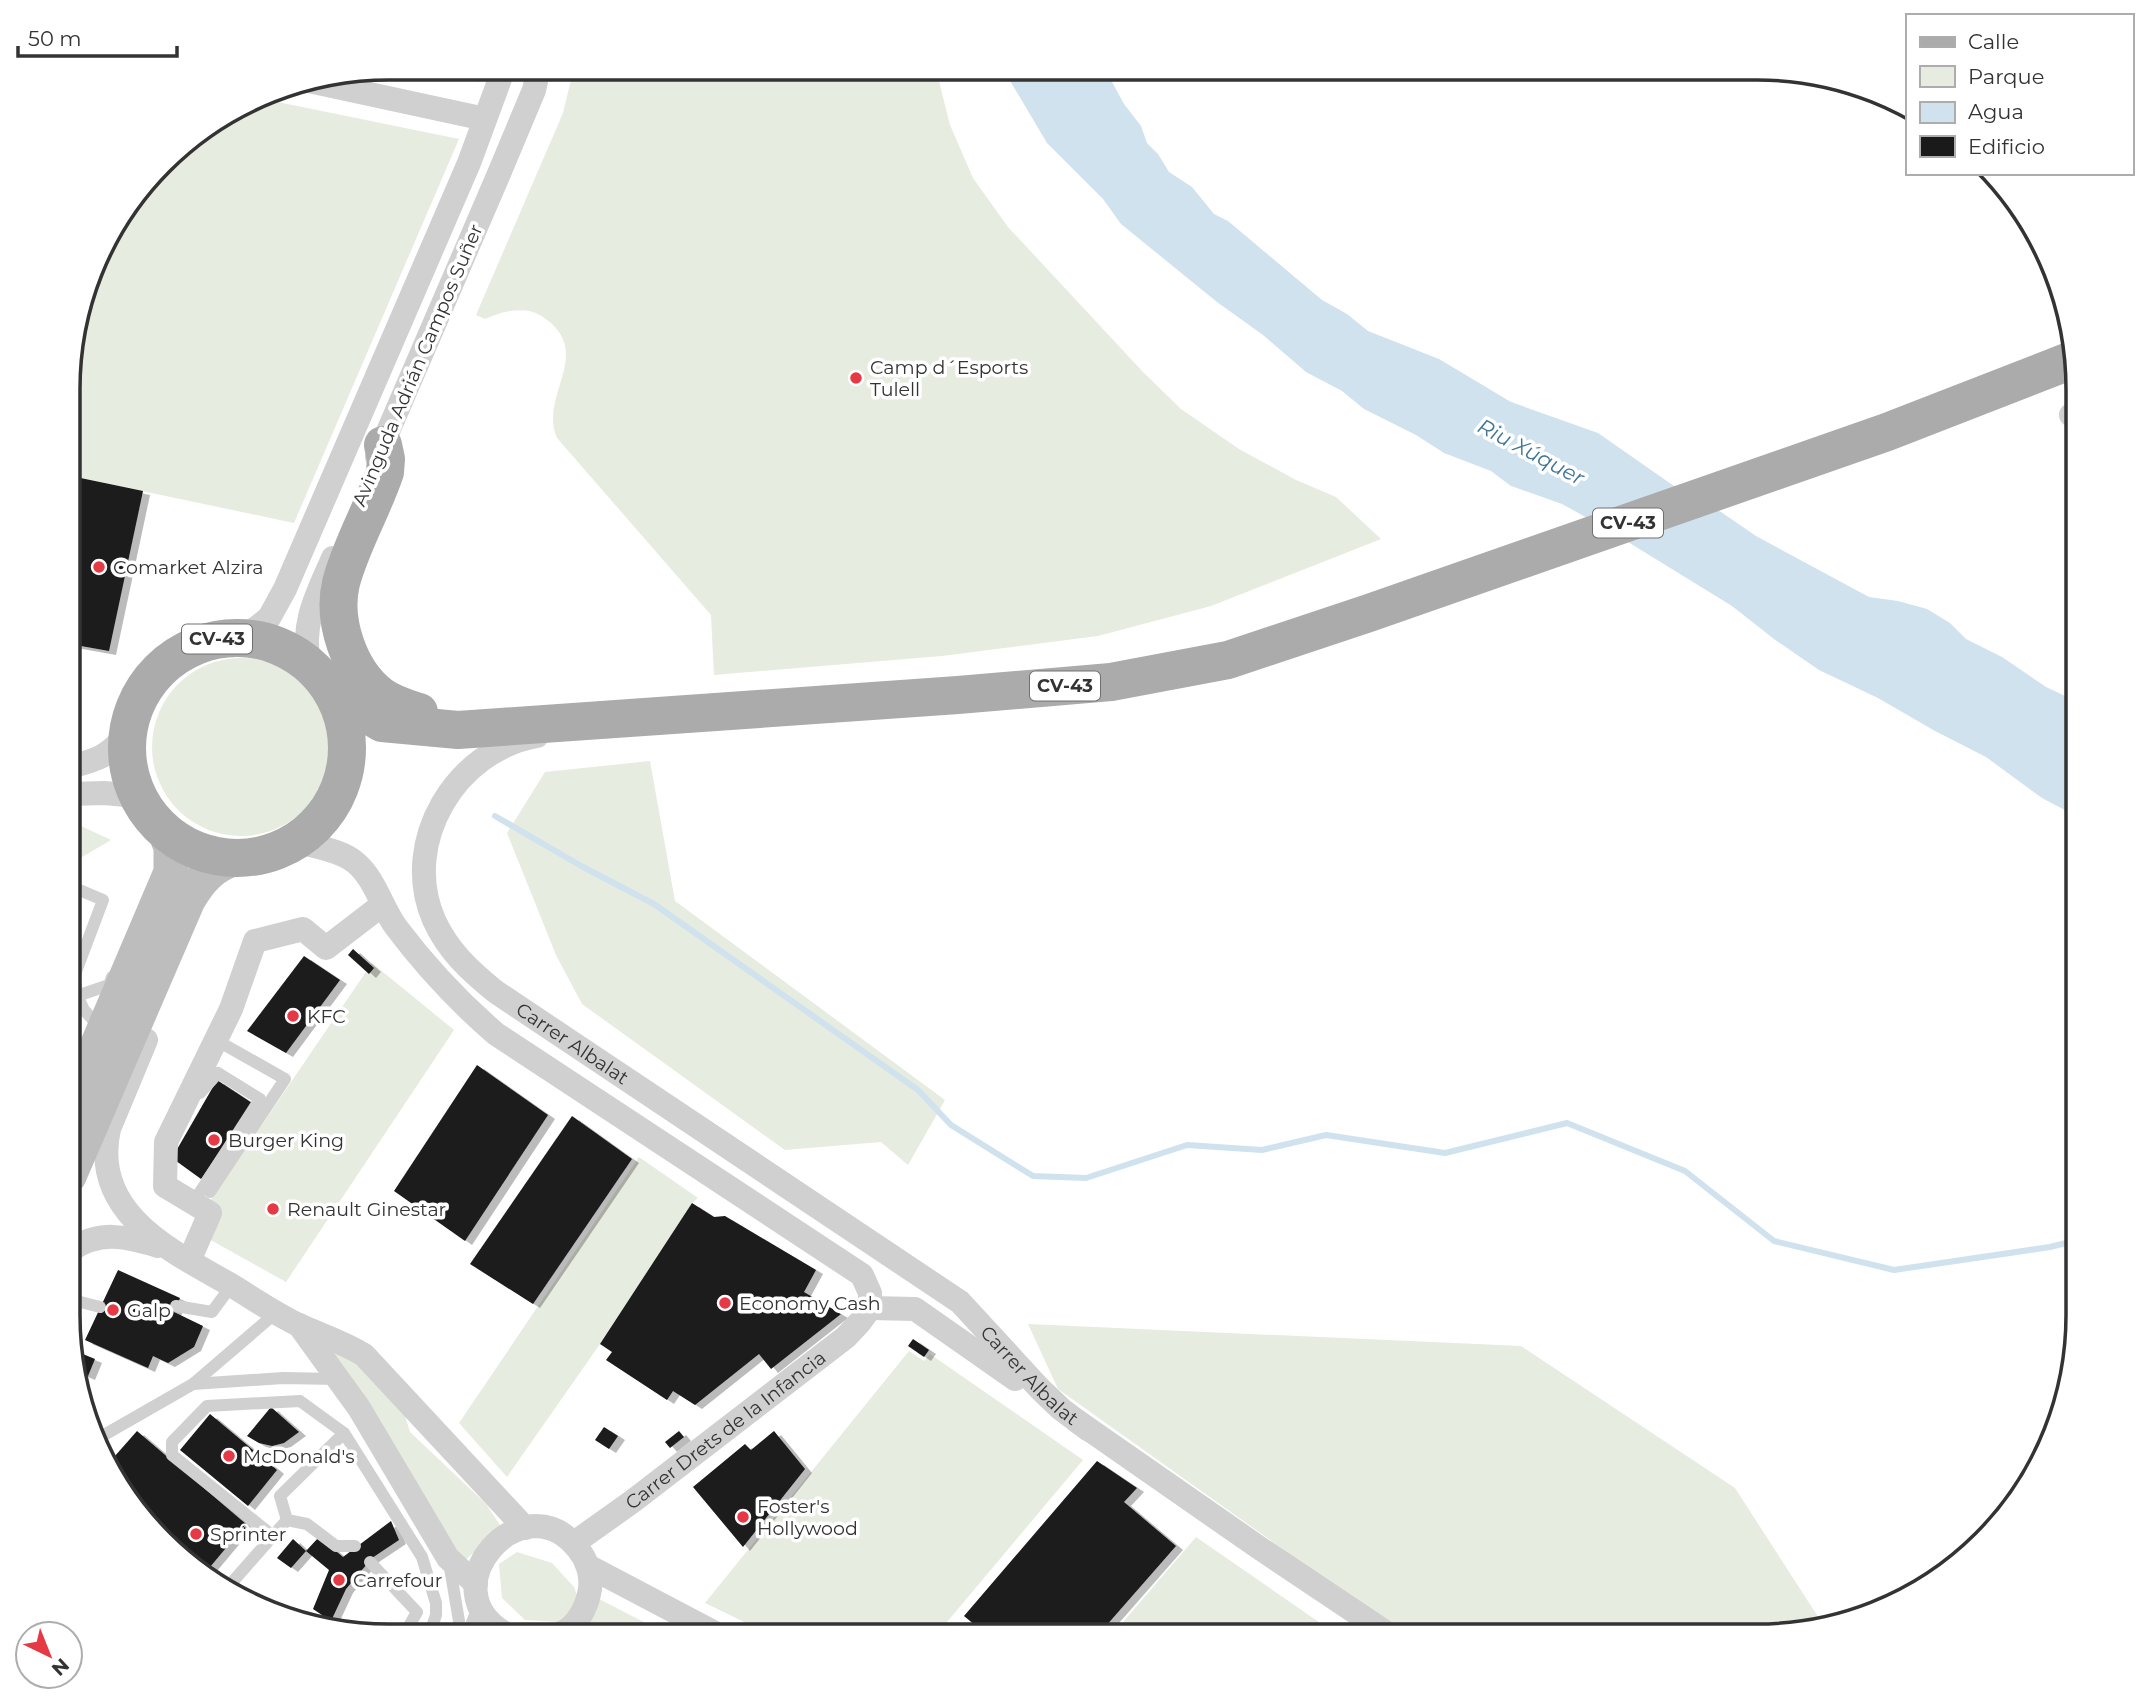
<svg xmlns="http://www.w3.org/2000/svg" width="2147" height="1704" font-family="Montserrat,sans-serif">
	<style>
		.green { fill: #e6ecdf }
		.water { fill: #cfe2ee }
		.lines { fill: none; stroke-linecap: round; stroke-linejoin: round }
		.stream { stroke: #cfe2ee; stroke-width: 6 }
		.building { fill: #1a1a1a; filter: url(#shadow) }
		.service { stroke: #d0d0d0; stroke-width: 12 }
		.minor { stroke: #d0d0d0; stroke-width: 24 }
		.secondary { stroke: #bdbdbd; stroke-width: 35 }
		.primary { stroke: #ababab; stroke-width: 38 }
		.poi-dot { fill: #e63946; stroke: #fff; stroke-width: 2.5 }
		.labels { text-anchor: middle; stroke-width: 7; stroke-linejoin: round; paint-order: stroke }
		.shield { fill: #fff; stroke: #707070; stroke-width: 2 }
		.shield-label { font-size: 18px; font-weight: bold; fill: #333 }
		.street-label { font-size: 19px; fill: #333; stroke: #fff }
		.poi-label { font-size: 19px; fill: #333; stroke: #fff; text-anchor: start }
		.water-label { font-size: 21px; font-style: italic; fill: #3f7597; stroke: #fff }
		.rim { fill: none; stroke: #333; stroke-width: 3.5 }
	</style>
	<defs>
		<filter id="shadow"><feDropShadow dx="7" dy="4" stdDeviation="0" flood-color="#0004"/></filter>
	</defs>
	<rect width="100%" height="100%" fill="#fff"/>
	<!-- green -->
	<g class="green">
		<polygon points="415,68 483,68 480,82"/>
		<path d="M574,68L936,69L950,125L973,178L1008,227L1143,372L1181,409L1239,449L1296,480L1336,497L1381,539L1211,606L1098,636L942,656L714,675L711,615L557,438C538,395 596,353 543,317C526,305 503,311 485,319L476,315L563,113Z"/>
		<polygon points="263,99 459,139 294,523 71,476 71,347 111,229 178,148"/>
		<circle cx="241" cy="747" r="89"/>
		<polygon points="650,761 675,901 945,1100 908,1165 881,1142 785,1150 582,1004 556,955 507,833 545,772"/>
		<polygon points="70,825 79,825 111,840 70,864"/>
		<polygon points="372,963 454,1030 286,1282 191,1229"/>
		<polygon points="639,1157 698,1198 692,1203 600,1344 507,1477 459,1423"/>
		<polygon points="1028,1324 1521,1346 1735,1488 1822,1623 1758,1636 1405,1636 1058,1389"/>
		<polygon points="334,1343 400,1400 410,1432 486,1504 502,1528 464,1561 361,1392 325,1351"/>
		<polygon points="909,1351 924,1361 930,1354 1083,1460 936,1635 771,1635 705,1603"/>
		<polygon points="1196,1537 1339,1636 1112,1635"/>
		<polygon points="517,1552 552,1563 574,1587 577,1595 576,1605 558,1622 525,1620 502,1598 499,1564"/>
		<polygon points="597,1598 669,1635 578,1635"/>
	</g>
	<!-- water -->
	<polygon class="water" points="1003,69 1105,69 1124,104 1141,126 1147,143 1158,154 1169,172 1192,187 1214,214 1228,221 1322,300 1347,314 1368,331 1439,359 1511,402 1598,433 1674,486 1721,512 1756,536 1869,597 1898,601 1927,609 1950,623 1966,639 2002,657 2046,687 2078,702 2078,817 2042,798 1986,757 1935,731 1878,698 1819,670 1774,639 1732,606 1602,526 1562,504 1511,486 1491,471 1444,453 1416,435 1364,409 1342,391 1306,372 1263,335 1217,302 1121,224 1103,199 1047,143"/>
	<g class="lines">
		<!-- stream -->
		<polyline class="stream" points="495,816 583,867 654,904 918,1090 951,1125 1033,1176 1086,1178 1187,1145 1262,1150 1326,1135 1445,1153 1567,1123 1685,1171 1774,1241 1894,1270 2050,1247 2078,1240"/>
	</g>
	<!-- building -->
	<g class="building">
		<polygon points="71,476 143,491 109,651 70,644"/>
		<polygon points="353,949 374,968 369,974 348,955"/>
		<polygon points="304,956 340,980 286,1053 247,1031"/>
		<polygon points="477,1065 548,1115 465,1241 394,1191"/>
		<polygon points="217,1080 252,1103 201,1179 172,1158"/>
		<polygon points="572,1116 632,1159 533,1304 470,1264"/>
		<polygon points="692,1203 714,1217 725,1216 816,1270 804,1292 841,1314 771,1369 759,1354 695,1405 673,1391 667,1400 606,1360 612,1352 600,1344"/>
		<polygon points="118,1270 180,1298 174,1312 203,1326 194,1347 168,1363 153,1356 148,1368 85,1340"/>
		<polygon points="913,1339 929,1350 924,1357 908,1346"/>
		<polygon points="73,1350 95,1359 88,1376 79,1372"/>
		<polygon points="271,1407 299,1432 284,1443 272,1446 259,1443 247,1436"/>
		<polygon points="210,1414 277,1470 248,1506 180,1450"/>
		<polygon points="604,1427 618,1436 609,1449 595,1440"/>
		<polygon points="137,1431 246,1524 205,1573 177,1556 107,1465"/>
		<polygon points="679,1431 684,1437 670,1448 665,1442"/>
		<polygon points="774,1431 805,1469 743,1547 693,1487 745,1444 751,1450"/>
		<polygon points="1097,1461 1137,1488 1124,1502 1176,1546 1098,1635 987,1635 964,1616"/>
		<polygon points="391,1521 399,1540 372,1558 346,1589 331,1621 313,1609 329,1570 306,1551 291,1568 277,1558 293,1539 306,1551 319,1537 343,1557"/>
	</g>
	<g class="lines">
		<!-- service -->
		<g class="service">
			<polyline points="70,886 103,900 74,977 77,995 84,1010 95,1022 99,1030"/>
			<polyline points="71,998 109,985 112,977"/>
			<polyline points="210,1192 285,1079 216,1040"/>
			<polyline points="193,1203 260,1099 218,1073 200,1093"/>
			<polyline points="69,1299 100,1307"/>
			<polyline points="176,1306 212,1312 231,1286"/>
			<polyline points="193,1384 283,1378 337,1379"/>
			<polyline points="97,1439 193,1384 277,1312"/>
			<polyline points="273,1536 172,1455 172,1442 207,1406 300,1401 344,1433"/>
			<polyline points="355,1546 336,1546 307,1524 287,1520 280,1496 344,1433 422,1557 436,1603 436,1615 429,1635"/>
			<polyline points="370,1562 417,1612 404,1635"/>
			<polyline points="449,1562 459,1621 456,1635"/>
			<polyline points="228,1587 287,1520"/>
			<polyline points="467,1635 479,1605"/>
		</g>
		<!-- minor -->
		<g class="minor">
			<polyline points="309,81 485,119"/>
			<polyline points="2071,415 2079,411"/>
			<polyline points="377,457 498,176 534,90 539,68"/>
			<polyline points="245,637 269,618 285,589 469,163 504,68"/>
			<path d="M309,664C301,622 317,595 333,558"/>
			<path id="s1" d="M537,736C456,750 400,842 434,920C448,951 470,971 496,992L960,1302L1040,1389L1061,1409L1089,1430"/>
			<path d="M70,767C97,760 110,756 127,733"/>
			<polyline points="70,794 104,793 137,796"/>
			<path d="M296,841C315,847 341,850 356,863C375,879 382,908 396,927C426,967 459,1002 496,1034L862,1275L870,1293V1308"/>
			<path d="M146,1040L109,1129C90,1213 171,1251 231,1285C254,1299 277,1315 301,1326C323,1336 343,1342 364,1355L525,1528"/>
			<path d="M69,1251C99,1230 125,1236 158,1246"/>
			<polyline points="189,1261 210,1213 165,1186 166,1142 231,1009 255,941 303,929 326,948 382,905"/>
			<polyline points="870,1308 915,1309 1015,1379"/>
			<polyline points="299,1325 359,1408 448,1558 476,1584"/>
			<polyline points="1077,1421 1258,1547 1391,1636"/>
			<path id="s2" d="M574,1543L633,1501L846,1337L860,1322L870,1308"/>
			<polyline points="588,1566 719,1635"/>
			<path d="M508,1635C424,1591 523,1478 578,1549C587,1560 592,1575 590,1589C587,1608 577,1627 558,1635"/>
		</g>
		<!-- secondary -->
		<g class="secondary">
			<polyline points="69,1112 171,872 171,847 165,832"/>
			<path d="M69,1176L188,900C201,878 212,866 236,858"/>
		</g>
		<!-- primary -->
		<g class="primary">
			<path d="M383,445L386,459L385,472C373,508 350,547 341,583C332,621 349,671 380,695C392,704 406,708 419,712"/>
			<circle cx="237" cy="748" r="110"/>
			<polyline points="334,695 382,723 458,730 958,695 1111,682 1228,660 1369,613 1887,432 2072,360"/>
		</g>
	</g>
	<!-- markers -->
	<g class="poi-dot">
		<circle cx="856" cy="378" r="7"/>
		<circle cx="99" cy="567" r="7"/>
		<circle cx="293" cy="1016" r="7"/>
		<circle cx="214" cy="1140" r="7"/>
		<circle cx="273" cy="1209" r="7"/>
		<circle cx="725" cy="1303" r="7"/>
		<circle cx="113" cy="1310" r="7"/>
		<circle cx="229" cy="1456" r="7"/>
		<circle cx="743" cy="1517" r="7"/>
		<circle cx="196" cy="1534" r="7"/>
		<circle cx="339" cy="1580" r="7"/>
	</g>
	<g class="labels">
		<!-- shield labels -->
		<g class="shield">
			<rect x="1593" y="508.5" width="70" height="29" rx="5"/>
			<rect x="182" y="624.5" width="70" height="29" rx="5"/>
			<rect x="1030" y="671.5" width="70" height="29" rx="5"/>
		</g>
		<g class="shield-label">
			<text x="1628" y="529">CV-43</text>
			<text x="217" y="645">CV-43</text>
			<text x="1065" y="692">CV-43</text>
		</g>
		<!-- street labels -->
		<g class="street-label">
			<text transform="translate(417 365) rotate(-67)" y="7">Avinguda Adrián Campos Suñer</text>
			<text dy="7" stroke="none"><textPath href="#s1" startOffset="429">Carrer Albalat</textPath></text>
			<text dy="7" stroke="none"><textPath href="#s1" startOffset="996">Carrer Albalat</textPath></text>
			<text dy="7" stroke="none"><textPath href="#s2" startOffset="189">Carrer Drets de la Infancia</textPath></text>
		</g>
		<!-- poi labels -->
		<g class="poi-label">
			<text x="870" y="374">Camp d´Esports<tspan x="870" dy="22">Tulell</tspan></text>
			<text x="113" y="574">Comarket Alzira</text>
			<text x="307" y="1023">KFC</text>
			<text x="228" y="1147">Burger King</text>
			<text x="287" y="1216">Renault Ginestar</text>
			<text x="739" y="1310">Economy Cash</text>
			<text x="127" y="1317">Galp</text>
			<text x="243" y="1463">McDonald's</text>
			<text x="757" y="1513">Foster's<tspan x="757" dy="22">Hollywood</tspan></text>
			<text x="210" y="1541">Sprinter</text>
			<text x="353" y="1587">Carrefour</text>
		</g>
		<!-- water labels -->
		<g class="water-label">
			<text transform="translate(1531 452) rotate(28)" y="7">Riu Xúquer</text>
		</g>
	</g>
	<!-- crop -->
	<path d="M0 0H2147V1704H0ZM389 80H1757A309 309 0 0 1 2066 389V1315A309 309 0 0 1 1757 1624H389A309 309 0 0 1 80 1315V389A309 309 0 0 1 389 80Z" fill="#fff" fill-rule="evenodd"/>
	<path class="rim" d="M389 80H1757A309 309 0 0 1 2066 389V1315A309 309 0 0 1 1757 1624H389A309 309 0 0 1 80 1315V389A309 309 0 0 1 389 80Z"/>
	<!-- legend -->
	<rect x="1906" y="14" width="228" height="161" fill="#ffffff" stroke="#adadad" stroke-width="2"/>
	<rect x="1920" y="37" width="35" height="10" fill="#ababab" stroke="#adadad" stroke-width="2"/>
	<text x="1968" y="49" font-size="21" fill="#333333">Calle</text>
	<rect x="1920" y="66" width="35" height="21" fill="#e6ecdf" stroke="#adadad" stroke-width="2"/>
	<text x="1968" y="84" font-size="21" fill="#333333">Parque</text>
	<rect x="1920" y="102" width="35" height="21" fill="#cfe2ee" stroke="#adadad" stroke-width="2"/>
	<text x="1968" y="119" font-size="21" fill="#333333">Agua</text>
	<rect x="1920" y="136" width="35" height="21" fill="#1a1a1a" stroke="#adadad" stroke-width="2"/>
	<text x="1968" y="154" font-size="21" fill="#333333">Edificio</text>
	<!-- north arrow -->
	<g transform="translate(49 1655) rotate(137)"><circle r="33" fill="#ffffff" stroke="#adadad" stroke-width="2"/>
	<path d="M0-5L12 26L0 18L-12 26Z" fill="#e63946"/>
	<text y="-10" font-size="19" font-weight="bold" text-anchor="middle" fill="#333333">N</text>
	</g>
	<!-- scale -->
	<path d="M18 46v10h159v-10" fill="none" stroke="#333333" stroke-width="3.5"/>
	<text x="28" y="46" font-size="21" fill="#333333" stroke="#ffffff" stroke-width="5" paint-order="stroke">50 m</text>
</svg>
